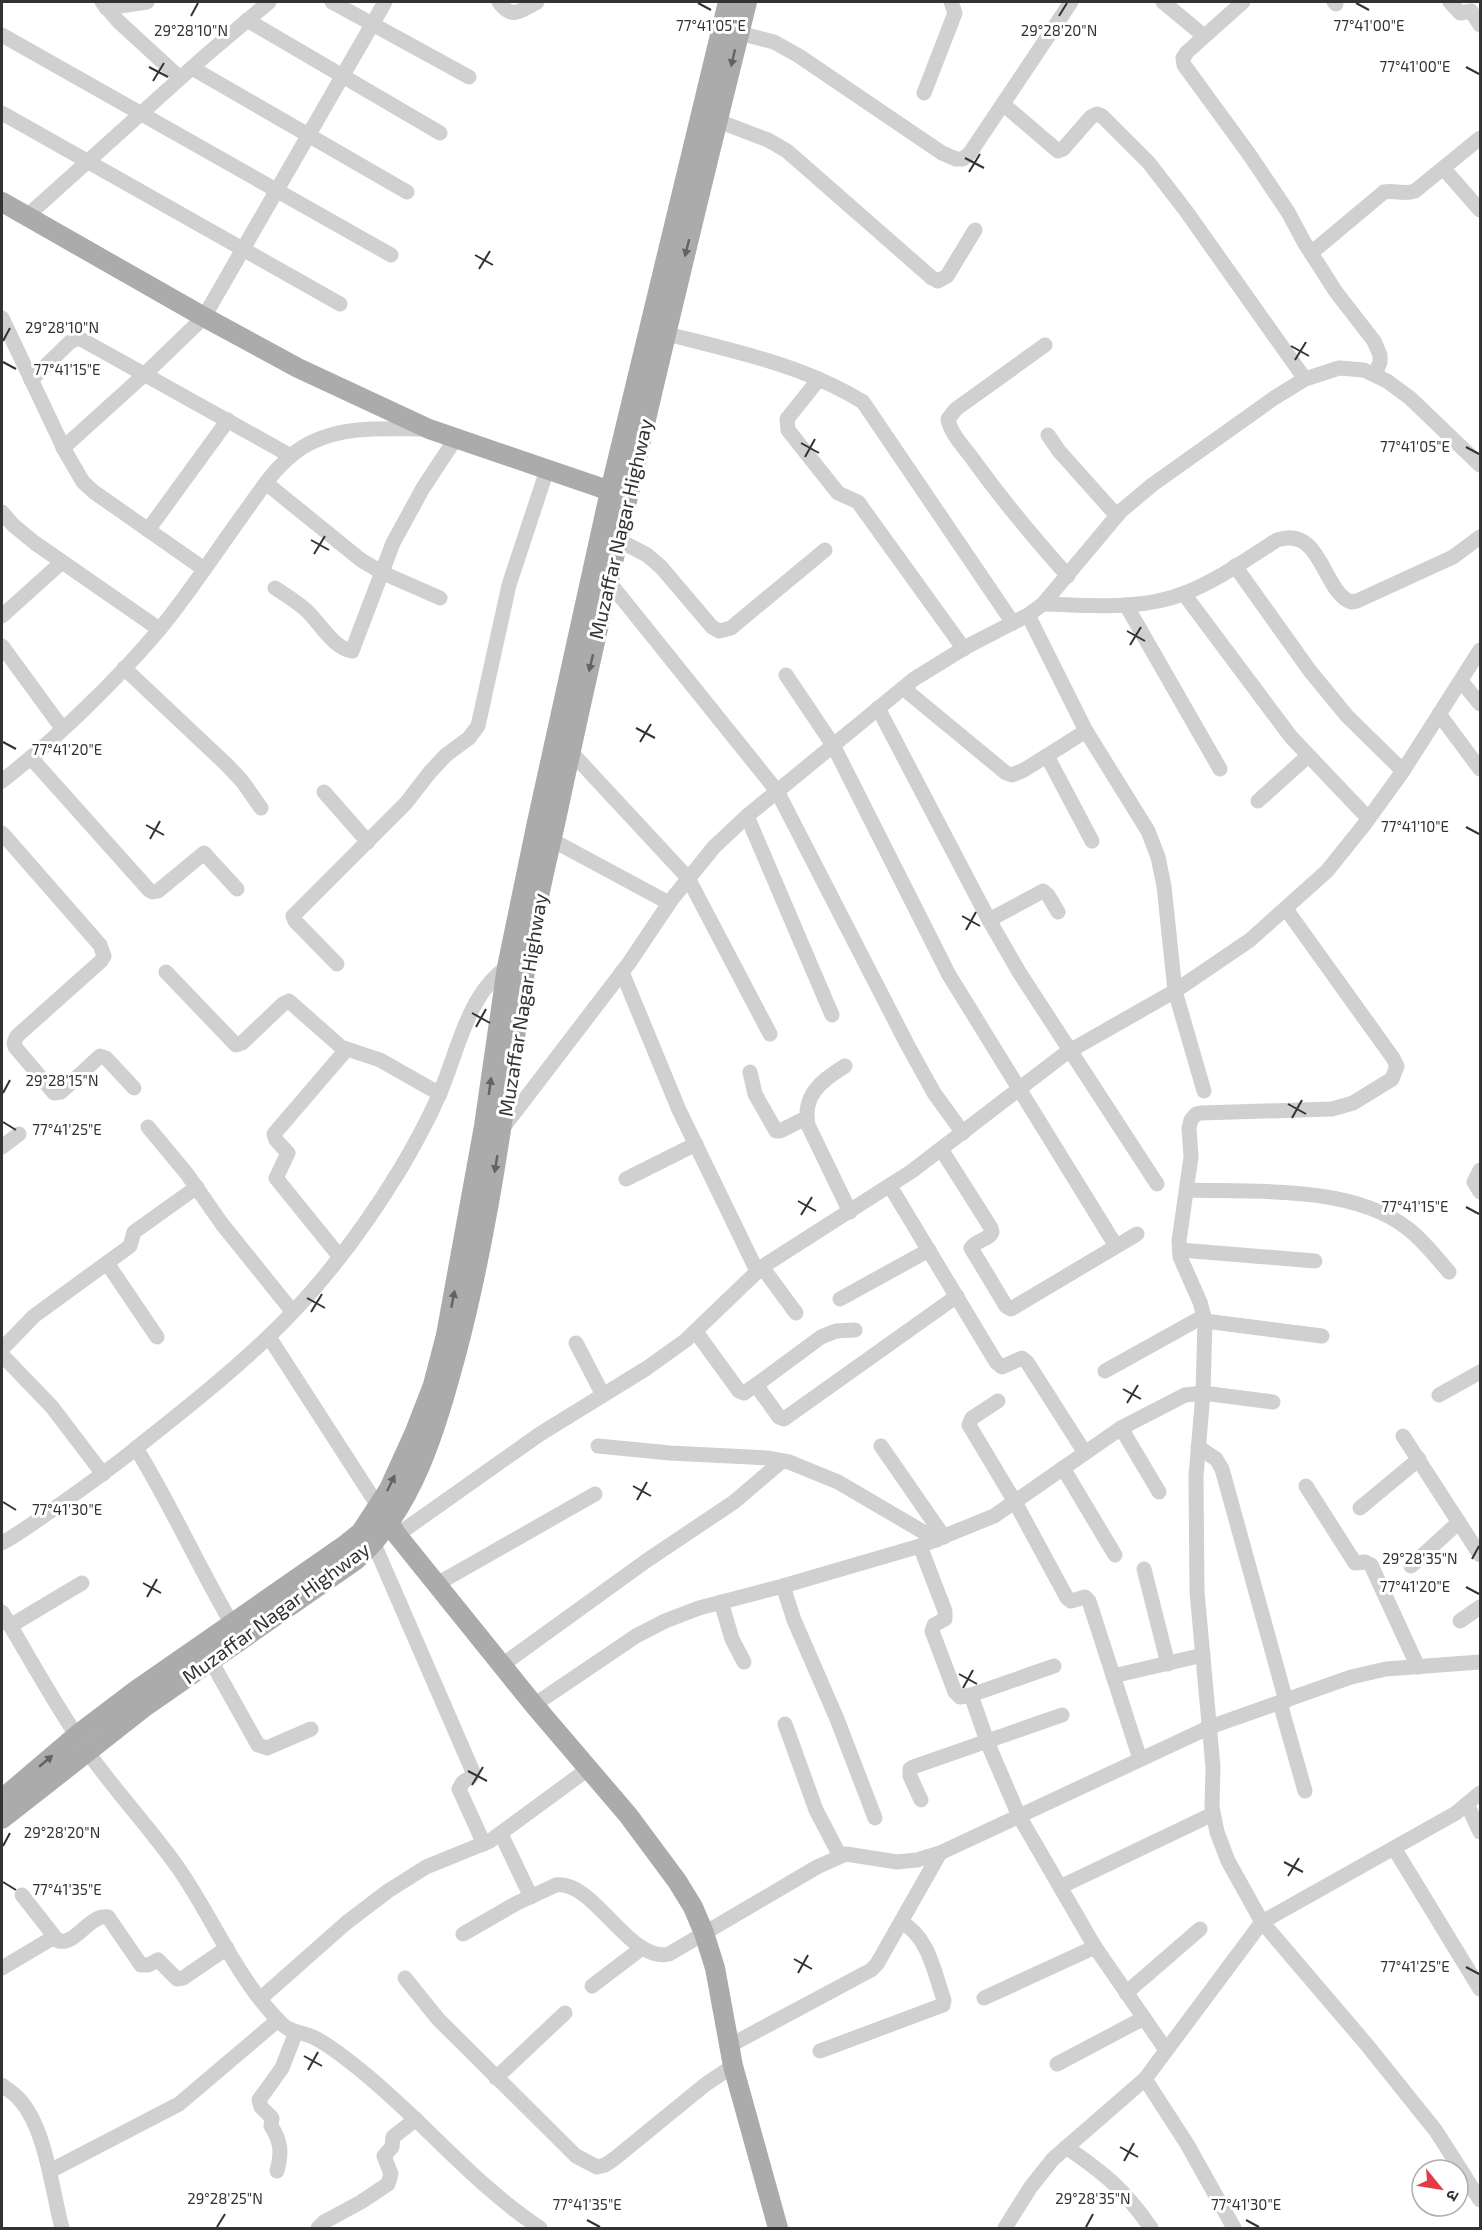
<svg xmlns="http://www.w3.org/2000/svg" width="1482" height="2230" font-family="'Exo 2','Noto Sans Devanagari',sans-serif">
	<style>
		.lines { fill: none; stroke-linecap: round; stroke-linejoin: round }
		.minor { stroke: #d0d0d0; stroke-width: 15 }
		.major { stroke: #ababab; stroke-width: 20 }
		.oneway { fill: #636363 }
		.ticks { fill: none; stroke: #333; stroke-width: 2 }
		.labels { text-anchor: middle; stroke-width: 6; stroke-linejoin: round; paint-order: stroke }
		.street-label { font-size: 20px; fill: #333; stroke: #fff }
		.ticks-label { font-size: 15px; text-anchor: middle; fill: #333; stroke: #fff; stroke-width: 6; stroke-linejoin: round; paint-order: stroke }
	</style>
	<rect width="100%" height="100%" fill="#fff"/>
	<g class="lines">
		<!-- minor -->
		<g class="minor">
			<polyline points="102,2 118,21 180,78"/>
			<polyline points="332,2 469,77"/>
			<path d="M499,2C512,20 520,11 537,2"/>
			<polyline points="1163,2 1204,36"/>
			<polyline points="1243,2 1187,52 1183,58 1184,65 1249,154 1288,212 1304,242 1336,292 1374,341 1380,355 1380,362 1375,375"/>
			<polyline points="1334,2 1336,4"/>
			<polyline points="1450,2 1460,13 1471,11 1480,25"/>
			<polyline points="106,8 147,2"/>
			<polyline points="247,20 440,133"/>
			<polyline points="739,33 774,42 799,56 942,153 956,159 963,159 970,153 1071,2"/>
			<polyline points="2,35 391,255"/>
			<polyline points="192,68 407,192"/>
			<polyline points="924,93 955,13 951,2"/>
			<polyline points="1003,104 1058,151 1063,149 1091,117 1097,114 1102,116 1149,163 1186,211 1305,379"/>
			<polyline points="2,113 340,304"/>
			<polyline points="718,121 768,140 787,151 932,278 938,281 947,276 975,230"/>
			<polyline points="1444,169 1480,210"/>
			<polyline points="27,216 205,56 269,2"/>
			<path d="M1311,253L1384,192C1395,190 1404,195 1415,191L1480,138"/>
			<polyline points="2,318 65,451 83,482 94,492 204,569"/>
			<path d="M667,334C734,351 803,365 863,402L1013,623"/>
			<path d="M1045,345L956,409L948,419C950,433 964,447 972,458C1002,500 1034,538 1068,576"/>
			<polyline points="819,379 787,419 788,430 838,493 858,502 964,649"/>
			<polyline points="31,380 70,342 79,338 291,456"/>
			<polyline points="1048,435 1059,451 1117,516"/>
			<polyline points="63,448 145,374 204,317 385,2"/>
			<polyline points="266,483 361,560 383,573 440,598"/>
			<polyline points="2,512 13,525 35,543 159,629"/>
			<polyline points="148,530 228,420"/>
			<polyline points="609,535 647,555 661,567 712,627 719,631 731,628 825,550"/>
			<polyline points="1235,566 1310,671 1347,716 1403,771"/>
			<polyline points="609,582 777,791 907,1044 934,1093 963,1133"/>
			<path d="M275,588C286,595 297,602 306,610C320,623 333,648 352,651L393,543L423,488L456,438"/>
			<polyline points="1184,594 1291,737 1368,818"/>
			<path d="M1043,604C1089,605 1141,611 1185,593C1218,580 1247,559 1277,540C1322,525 1322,591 1351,602L1357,601L1453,557L1480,537"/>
			<polyline points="1126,605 1220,769"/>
			<polyline points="1028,615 1086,731 1148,831 1158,857 1164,886 1175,991 1204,1091"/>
			<polyline points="2,616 62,562"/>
			<polyline points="2,646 62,728"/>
			<polyline points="124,668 227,765 242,781 261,808"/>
			<polyline points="786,675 833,745 949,975 1116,1246"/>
			<polyline points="1461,681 1480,704"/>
			<polyline points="903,688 1006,773 1012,775 1024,770 1086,731"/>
			<polyline points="878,708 989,920 1019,972 1157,1184"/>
			<polyline points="1439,714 1480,769"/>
			<polyline points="571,752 688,878 770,1034"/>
			<polyline points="1047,756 1092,841"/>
			<polyline points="31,758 149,890 153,892 158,891 204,853 237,889"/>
			<path d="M2,781C56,739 115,682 159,630C189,594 215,553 242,516C261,490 280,458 310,443C345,425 387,429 426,429"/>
			<polyline points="324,792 368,842"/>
			<polyline points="1258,801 1308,756"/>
			<polyline points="747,816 832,1015"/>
			<polyline points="2,833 100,945 104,956 101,961 17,1036 14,1043 15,1047 54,1093 61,1092 100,1056 106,1058 134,1088"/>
			<polyline points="552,840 669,903"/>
			<polyline points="989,920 1043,891 1048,895 1058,912"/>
			<polyline points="337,964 295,921 293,916 406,803 430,772 446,755 469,738 478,726 509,585 547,470"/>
			<polyline points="166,972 236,1045 242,1043 283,1004 289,1001 341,1047 380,1060 440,1094"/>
			<polyline points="622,972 679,1110 757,1271"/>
			<path d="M845,1066C822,1080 802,1095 808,1125L850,1212"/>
			<polyline points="750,1072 755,1094 776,1131 780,1131 806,1118"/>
			<polyline points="148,1127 187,1174 222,1224 292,1311"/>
			<polyline points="502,1129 629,963 672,899 714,847 747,816 914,679 966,647 1028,615 1043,604 1121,511 1152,485 1274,398 1305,379 1339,368 1364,370 1387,381 1410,398 1480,465"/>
			<polyline points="2,1147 19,1134"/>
			<path d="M941,1149L991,1228L992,1232C989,1240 976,1240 971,1248L1006,1306L1011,1309L1137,1234"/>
			<polyline points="1480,1170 1474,1182 1480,1192"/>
			<polyline points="626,1179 696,1144"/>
			<polyline points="890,1186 996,1362 1002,1367 1022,1358 1027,1362 1085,1453"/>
			<path d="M1187,1190C1254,1192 1352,1185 1407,1228C1423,1240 1436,1257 1449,1272"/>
			<polyline points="1180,1250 1315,1261"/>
			<polyline points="340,1257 276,1178 288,1153 276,1140 274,1134 346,1050"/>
			<polyline points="107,1263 157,1337"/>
			<polyline points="762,1267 796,1313"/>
			<polyline points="840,1299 929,1250"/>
			<polyline points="1205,1321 1322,1336"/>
			<polyline points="696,1332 739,1391 744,1393 756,1385 779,1417 784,1419 957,1296"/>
			<polyline points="269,1337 378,1506"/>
			<polyline points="576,1343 603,1395"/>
			<polyline points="2,1349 34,1316 130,1246 134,1232 197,1187"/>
			<polyline points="2,1355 52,1407 103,1474"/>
			<polyline points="1105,1371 1204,1316"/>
			<polyline points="756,1385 821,1337 836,1331 855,1330"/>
			<polyline points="1439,1395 1480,1372"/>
			<polyline points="998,1401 972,1418 969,1425 1015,1502 1067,1598 1071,1601 1085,1597 1089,1601 1140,1759"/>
			<polyline points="1273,1402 1203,1393 1205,1321 1200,1302 1180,1257 1179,1241 1191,1157 1189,1128 1191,1120 1196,1114 1201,1113 1332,1109 1353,1103 1392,1079 1397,1066 1393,1058 1286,909"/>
			<polyline points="1121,1428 1159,1492"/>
			<polyline points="1403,1436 1480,1555"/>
			<polyline points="598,1446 670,1453 767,1458 789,1462 838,1482 937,1540"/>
			<polyline points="881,1446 944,1537"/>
			<polyline points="1198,1447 1216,1459 1222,1469 1286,1701"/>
			<path d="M136,1448C171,1505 198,1566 232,1624"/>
			<polyline points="1063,1468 1115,1555"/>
			<polyline points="1306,1486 1355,1563 1365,1562 1371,1565 1418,1667"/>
			<polyline points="1360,1508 1419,1459"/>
			<polyline points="397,1535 540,1434 647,1368 686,1340 762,1267 912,1171 1066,1053 1175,991 1250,940 1327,871 1364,825 1403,771 1480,650"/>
			<path d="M2,1543C20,1533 38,1520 55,1508C82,1489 109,1470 135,1449C180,1413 225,1378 267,1338C319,1289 364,1229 401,1168C415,1144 428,1121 439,1095C459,1050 467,991 512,964"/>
			<polyline points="374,1544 473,1772 471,1777 463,1782 459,1789 484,1844"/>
			<polyline points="920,1546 945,1611 945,1619 934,1625 932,1631 955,1692 960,1697 971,1695 988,1744 1019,1816 1095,1947 1166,2050"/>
			<polyline points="1411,1566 1459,1522"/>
			<polyline points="1144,1569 1168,1664"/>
			<polyline points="437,1584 595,1494"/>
			<polyline points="783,1586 794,1620 837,1719 875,1818"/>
			<polyline points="721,1602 732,1639 744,1662"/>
			<path d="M2,1612C30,1658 56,1707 87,1751C116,1792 150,1828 179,1869C214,1920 238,1981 282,2024C291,2033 304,2032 315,2038C331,2046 345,2058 359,2069C422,2119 473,2184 540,2228"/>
			<polyline points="1460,1621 1480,1607"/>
			<polyline points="10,1626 82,1583"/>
			<polyline points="211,1661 258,1745 267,1748 311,1729"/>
			<polyline points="502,1665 646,1561 734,1502 782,1461"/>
			<polyline points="1113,1676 1203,1655"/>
			<polyline points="971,1695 1054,1666"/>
			<polyline points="1280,1703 1305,1791"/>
			<polyline points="534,1705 636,1636 665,1621 699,1608 783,1586 920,1546 994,1516 1121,1428 1185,1395 1203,1393 1196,1476 1197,1592 1213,1767 1212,1807 1217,1832 1228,1861 1262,1922 1367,2045 1436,2131 1480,2200"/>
			<polyline points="785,1724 816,1810 840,1856"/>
			<polyline points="921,1800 910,1776 910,1769 913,1767 1062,1715"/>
			<polyline points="1467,1804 1480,1832"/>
			<polyline points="501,1834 531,1897"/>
			<polyline points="1394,1848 1480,1989"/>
			<polyline points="1060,1887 1213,1814"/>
			<path d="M22,1895L58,1941C77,1945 89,1914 108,1917L141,1965H148L158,1960L177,1979L183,1978L227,1948"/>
			<path d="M463,1934L517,1903L556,1885C593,1879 630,1964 669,1954L817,1867L846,1854L897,1862L917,1860L940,1853L1210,1727L1351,1677L1386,1669L1480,1662"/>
			<polyline points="2,1968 54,1937"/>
			<polyline points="405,1978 438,2019 576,2156 597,2167 605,2165 614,2159 706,2084 733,2066"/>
			<polyline points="592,1986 642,1948"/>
			<polyline points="1126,1993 1200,1929"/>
			<polyline points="984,1998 1095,1947"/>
			<polyline points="260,1999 346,1923 388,1891 426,1867 490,1841 588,1769"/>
			<polyline points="729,2046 871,1970 877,1964 940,1853"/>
			<path d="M820,2051L943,2005L944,2000C934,1972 929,1937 901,1922"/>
			<polyline points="1057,2064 1144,2018"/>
			<polyline points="496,2078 565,2013"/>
			<polyline points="1145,2079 1187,2144 1234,2228"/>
			<path d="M2,2085C8,2090 15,2094 20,2100C46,2129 52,2191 62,2228"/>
			<path d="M1066,2147C1104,2173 1124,2189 1151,2228"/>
			<polyline points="50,2171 179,2104 278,2020"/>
			<path d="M277,2171C282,2153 281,2141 271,2126L272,2118L261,2107L259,2100L282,2068L296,2032"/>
			<polyline points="318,2228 324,2222 361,2202 388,2184 391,2174 384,2156 392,2147 393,2137 416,2119"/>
			<polyline points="1005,2228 1030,2188 1053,2159 1145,2079 1262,1922 1456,1813 1480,1793"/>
		</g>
		<!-- major -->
		<g class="major">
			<polyline points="2,202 204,317 298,368 429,429 622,495"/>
			<polyline points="383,1514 397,1535 534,1705 628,1815 677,1881 693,1907 704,1933 715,1968 733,2066 778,2228"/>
			<polyline points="2,1799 77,1735 135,1691 345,1545 361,1532 389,1489 414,1434 433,1385 446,1335 484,1126 507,967 537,822 610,491 728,2"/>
			<path d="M2,1819L146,1706L356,1560C415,1508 437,1424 457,1351C491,1222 506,1091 527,959C534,914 545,869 555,824C614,549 679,275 747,2"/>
		</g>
	</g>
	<!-- one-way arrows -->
	<defs><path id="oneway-solid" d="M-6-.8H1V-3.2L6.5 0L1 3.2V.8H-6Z" transform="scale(1.5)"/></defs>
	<g class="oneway">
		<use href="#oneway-solid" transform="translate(733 58) rotate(103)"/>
		<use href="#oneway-solid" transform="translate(687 248) rotate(104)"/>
		<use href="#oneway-solid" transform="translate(591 663) rotate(103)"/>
		<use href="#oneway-solid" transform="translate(490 1086) rotate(-82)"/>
		<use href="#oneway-solid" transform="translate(496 1164) rotate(99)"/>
		<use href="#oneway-solid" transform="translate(453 1299) rotate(-79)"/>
		<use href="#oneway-solid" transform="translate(391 1483) rotate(-64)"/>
		<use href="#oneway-solid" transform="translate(46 1761) rotate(-40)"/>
	</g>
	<!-- ticks -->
	<path class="ticks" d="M698,3L711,10M1356,3L1369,10M191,16L198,3M1059,16L1067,3M149,67L168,77M1466,67L1479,74M153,81L164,63M965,158L984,168M969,172L980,154M475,255L493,265M479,269L490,251M3,341L10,328M1291,346L1309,356M1295,360L1306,342M3,362L16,369M801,443L819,453M1466,447L1479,454M805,457L815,439M311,540L329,550M314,554L325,536M1127,631L1145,641M1130,645L1141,627M636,728L655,738M3,742L16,749M640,742L651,724M146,825L164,835M1466,827L1479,834M150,839L160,821M962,916L980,926M966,930L976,912M472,1013L490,1023M476,1027L486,1009M3,1093L10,1080M1288,1104L1306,1114M1292,1118L1302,1100M3,1122L16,1130M798,1201L816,1211M1466,1207L1479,1214M801,1215L812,1197M307,1298L325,1308M311,1312L322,1294M1123,1389L1141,1399M1127,1403L1138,1385M633,1486L651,1496M637,1500L647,1482M3,1502L16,1510M1472,1559L1479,1546M143,1583L161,1593M1466,1587L1479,1594M147,1597L157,1579M959,1674L977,1684M963,1688L973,1670M468,1771L487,1781M472,1785L483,1767M3,1846L10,1833M1284,1862L1303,1872M1288,1876L1299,1858M3,1882L16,1890M794,1959L812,1969M1466,1967L1479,1974M798,1973L808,1955M304,2056L322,2066M308,2070L318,2052M1120,2147L1138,2157M1124,2161L1134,2143M587,2220L600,2227M1246,2220L1259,2227M217,2227L225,2214M1086,2227L1093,2214"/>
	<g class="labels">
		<!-- street labels -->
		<g class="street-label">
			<text transform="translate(621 529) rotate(-77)" y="7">Muzaffar Nagar Highway</text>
			<text transform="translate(523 1005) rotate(-81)" y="7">Muzaffar Nagar Highway</text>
			<text transform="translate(276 1613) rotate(-36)" y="7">Muzaffar Nagar Highway</text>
		</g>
	</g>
	<g class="ticks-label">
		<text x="711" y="31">77°41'05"E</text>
		<text x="1369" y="31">77°41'00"E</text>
		<text x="191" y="36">29°28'10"N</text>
		<text x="1059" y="36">29°28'20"N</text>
		<text x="1415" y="72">77°41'00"E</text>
		<text x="62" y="333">29°28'10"N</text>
		<text x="67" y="375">77°41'15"E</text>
		<text x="1415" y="452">77°41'05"E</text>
		<text x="67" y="755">77°41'20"E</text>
		<text x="1415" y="832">77°41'10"E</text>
		<text x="62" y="1086">29°28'15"N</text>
		<text x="67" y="1135">77°41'25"E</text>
		<text x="1415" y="1212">77°41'15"E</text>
		<text x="67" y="1515">77°41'30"E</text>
		<text x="1420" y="1564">29°28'35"N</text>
		<text x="1415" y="1592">77°41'20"E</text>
		<text x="62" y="1838">29°28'20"N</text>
		<text x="67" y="1895">77°41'35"E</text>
		<text x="1415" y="1972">77°41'25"E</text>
		<text x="225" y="2204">29°28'25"N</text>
		<text x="1093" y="2204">29°28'35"N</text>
		<text x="587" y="2210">77°41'35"E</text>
		<text x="1246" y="2210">77°41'30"E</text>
	</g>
	<!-- border -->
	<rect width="1482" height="2230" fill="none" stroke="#333333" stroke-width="6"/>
	<!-- north arrow -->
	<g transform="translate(1440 2188) rotate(120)"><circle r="28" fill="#ffffff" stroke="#adadad" stroke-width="1.5"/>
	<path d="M0-4.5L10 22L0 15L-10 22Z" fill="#e63946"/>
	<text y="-9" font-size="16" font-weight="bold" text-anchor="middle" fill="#333333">उ</text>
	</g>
</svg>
